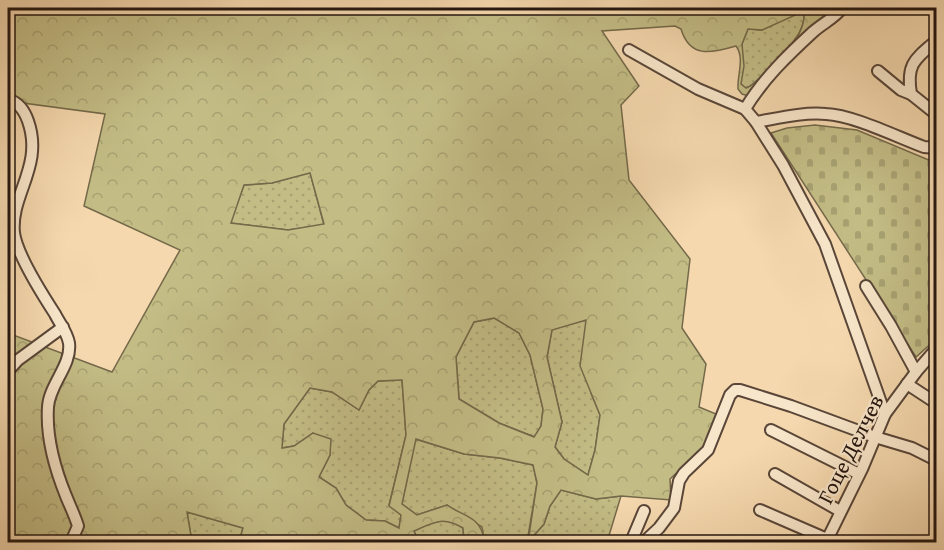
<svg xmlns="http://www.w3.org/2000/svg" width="944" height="550" font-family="'Gentium Book Plus',serif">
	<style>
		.grass { fill: url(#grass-dots); stroke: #74694a; stroke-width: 1.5 }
		.forest { fill: url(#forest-crowns); stroke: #74694a; stroke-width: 1.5; fill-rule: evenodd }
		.cemetery { fill: url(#cemetery-stones); stroke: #74694a; stroke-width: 1.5 }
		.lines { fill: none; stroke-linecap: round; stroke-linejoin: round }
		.minor-casing { stroke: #594638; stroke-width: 14 }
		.minor { stroke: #f8e6ca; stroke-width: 10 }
		.labels { text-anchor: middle; stroke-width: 4.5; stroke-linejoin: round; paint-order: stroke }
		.street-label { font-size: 22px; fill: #251610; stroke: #f8e6ca }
	</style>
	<defs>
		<pattern id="grass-dots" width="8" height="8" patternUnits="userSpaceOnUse" patternTransform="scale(1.5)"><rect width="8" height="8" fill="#c3bc85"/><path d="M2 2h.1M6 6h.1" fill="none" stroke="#a7a172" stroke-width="1.8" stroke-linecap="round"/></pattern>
		<pattern id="forest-crowns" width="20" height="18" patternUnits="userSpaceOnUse" patternTransform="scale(1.5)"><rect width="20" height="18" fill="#c3bc85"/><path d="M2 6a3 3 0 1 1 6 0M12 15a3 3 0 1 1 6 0" fill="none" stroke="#a7a172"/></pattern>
		<pattern id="cemetery-stones" width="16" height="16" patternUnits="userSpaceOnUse" patternTransform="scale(1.5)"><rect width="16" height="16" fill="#c3bc85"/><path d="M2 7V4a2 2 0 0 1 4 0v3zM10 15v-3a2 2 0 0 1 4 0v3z" fill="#a7a172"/></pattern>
	</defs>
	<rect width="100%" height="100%" fill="#f5d8ae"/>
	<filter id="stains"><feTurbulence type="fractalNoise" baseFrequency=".00333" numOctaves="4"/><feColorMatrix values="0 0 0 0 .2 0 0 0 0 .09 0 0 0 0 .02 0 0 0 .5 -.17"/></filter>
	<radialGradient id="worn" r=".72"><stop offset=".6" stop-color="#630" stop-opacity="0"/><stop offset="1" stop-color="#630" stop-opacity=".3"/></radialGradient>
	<!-- grass -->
	<g class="grass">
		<path d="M804,10C805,19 803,26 799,33C793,44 755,86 746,88L741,84L742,44L748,29L762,30Z"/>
		<polygon points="310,172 324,225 288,230 230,223 244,185 272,183"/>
		<polygon points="495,318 519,333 530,355 543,409 541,426 535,437 499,423 459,399 456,357 474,322"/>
		<polygon points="586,320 591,393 600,415 595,450 588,475 564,459 555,447 562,422 547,357 552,329"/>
		<polygon points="402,380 406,435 389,505 401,515 399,528 385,521 366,520 346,505 336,488 319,477 330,455 313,433 294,446 282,448 284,424 310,388 332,392 359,410 369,390 378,381"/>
		<polygon points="415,439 464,454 500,458 533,465 537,483 527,542 490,542 484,539 482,527 447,505 417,515 402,504"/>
		<polygon points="561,490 596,499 621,496 607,542 528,542 544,524 550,506"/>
		<polygon points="187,512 243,528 239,542 192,542"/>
		<polygon points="435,521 451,521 463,528 464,542 419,542 414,531"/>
	</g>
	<!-- forest -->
	<path class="forest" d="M8,8H842L752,97L742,94L738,89C737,75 745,58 736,46C712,53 690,59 681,29L675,26L602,31L639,86L621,105L629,180L690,259L682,328L706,364L699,407L721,416L702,449L670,479L671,500L621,496L596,499L561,490L550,506L544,524L528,542L537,483L533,465L500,458L464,454L416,439L402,504L417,515L447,505C464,517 480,516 484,539L490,542H464L463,528C443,516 434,522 414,531L419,542H239L243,528L187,512L192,542H8V333L112,372L180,250L84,206L105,114L8,101ZM804,11C805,19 803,26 799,34C793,44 755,86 746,88L741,84L744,66L742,44L748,29L762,30ZM310,173L324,224L288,230L231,223L244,185L272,183ZM494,318L519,333L530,355L543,409L541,426L534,437L499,423L459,399L456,357L474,322ZM586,320L580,366L600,415L595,450L588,475L564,459L555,447L562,422L547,357L552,330ZM402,380L406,435L389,506L401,515L399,528L385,521L366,520L346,505L336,488L319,477L330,455L331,439L313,433L294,446L282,448L284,424L310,388L332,392L359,410L369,390L378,381Z"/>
	<!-- cemetery -->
	<polygon class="cemetery" points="815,125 857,130 936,163 936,339 916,357 771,133 787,128"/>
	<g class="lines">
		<defs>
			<g id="minor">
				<polyline points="629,50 698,89 745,109 756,122 783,165 825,244 885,414"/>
				<polyline points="878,71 901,90 911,94 936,114"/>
				<path d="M911,94C906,64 915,59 936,41"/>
				<path d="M8,99C19,103 24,110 28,121C44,166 10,195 14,233C17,255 42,294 55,314C60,324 67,332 69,343C72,365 49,385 48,407C46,437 55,469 66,496C70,506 75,516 78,526L71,542"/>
				<path d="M745,109C763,79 788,55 813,32C823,23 835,18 842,8"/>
				<path d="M756,122C779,118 803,112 826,114C853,115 897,137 924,147L936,148"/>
				<polyline points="866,286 891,326 916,372"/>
				<polyline points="8,371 18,360 63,327"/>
				<polyline points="907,384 936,403"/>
				<polyline points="771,430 859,474"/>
				<polyline points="775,474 840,511"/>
				<polyline points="760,510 827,539"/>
				<polyline points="631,542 644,511"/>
				<polyline points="644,542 659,528 674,508 679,481 684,473 708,450 730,395 735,390 740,390 791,406 875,437 912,448 936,460"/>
				<polyline points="826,542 862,469 885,414 916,372 936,349"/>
			</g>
		</defs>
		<!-- minor casing -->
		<use href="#minor" class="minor-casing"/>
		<!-- minor -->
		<use href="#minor" class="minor"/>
	</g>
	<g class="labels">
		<!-- street labels -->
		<g class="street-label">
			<text transform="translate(850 449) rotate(-63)" y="8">Гоце Делчев</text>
		</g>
	</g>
	<!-- margin -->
	<rect width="944" height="550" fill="none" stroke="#f5d8ae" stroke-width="30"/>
	<rect x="9" y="9" width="926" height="532" fill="none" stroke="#251610" stroke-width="3"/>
	<rect x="15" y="15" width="914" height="520" fill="none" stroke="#251610" stroke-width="1.5"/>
	<rect width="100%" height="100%" filter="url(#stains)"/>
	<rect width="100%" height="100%" fill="url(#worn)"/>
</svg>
